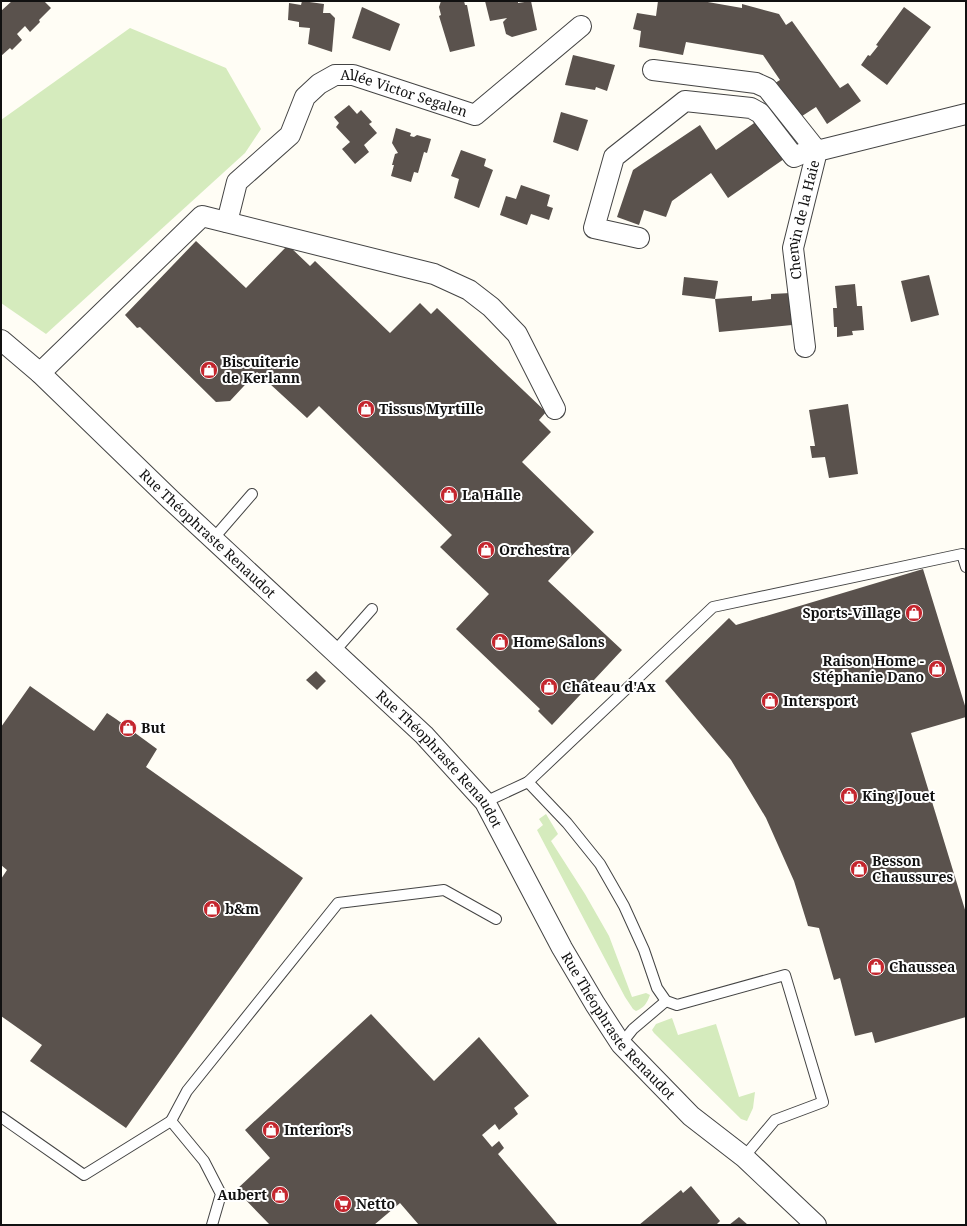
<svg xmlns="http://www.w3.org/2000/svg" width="967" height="1226" font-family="'Noto Serif',serif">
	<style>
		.green { fill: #d5ebbd }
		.building { fill: #5a524d }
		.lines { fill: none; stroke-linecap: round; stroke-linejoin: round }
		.lane-casing { stroke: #444; stroke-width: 12 }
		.street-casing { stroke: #444; stroke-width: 22 }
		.lane { stroke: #fff; stroke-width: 10 }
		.street { stroke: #fff; stroke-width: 20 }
		.labels { text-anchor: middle; stroke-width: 4; stroke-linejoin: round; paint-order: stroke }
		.street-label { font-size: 14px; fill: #111; stroke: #fff }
		.poi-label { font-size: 14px; font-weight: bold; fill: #111; stroke: #fff; text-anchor: start }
	</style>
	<rect width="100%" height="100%" fill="#fffdf5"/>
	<!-- green -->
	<g class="green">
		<polygon points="130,28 226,68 261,129 245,153 46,334 1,303 1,120"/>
		<path d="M546,814L558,834L551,841L585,894L609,936L632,997L646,993L650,995C647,1003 644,1008 636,1011L633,1009L625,997L537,830L543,825L539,819Z"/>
		<polygon points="672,1018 678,1035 716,1024 739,1097 755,1092 753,1108 747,1121 741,1119 654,1033 652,1030 656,1024"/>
	</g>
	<!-- building -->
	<g class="building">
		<polygon points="12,1 44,1 51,8 39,20 40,22 30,32 25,26 17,34 22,40 12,50 10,48 1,56 1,11"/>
		<polygon points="302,1 324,4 323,13 330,13 335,18 332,52 308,44 310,28 299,27 299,22 288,20 289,3 301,5"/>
		<polygon points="441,1 464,1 465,5 467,5 475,46 450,52 439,16 441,15 439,7"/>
		<polygon points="485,1 518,1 518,3 531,1 537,30 512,37 506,34 503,22 507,18 490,21"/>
		<polygon points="658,1 702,1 742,8 742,4 779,14 786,25 792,21 840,88 848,83 861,101 827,124 816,107 799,118 775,83 780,80 763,55 686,42 683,55 639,47 641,31 633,29 637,13 656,16"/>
		<polygon points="362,7 400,24 390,51 352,38"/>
		<polygon points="904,7 931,27 887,85 861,65 868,55 870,56 878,46 876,45"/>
		<polygon points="573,55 615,65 607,91 596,87 595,90 565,85"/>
		<polygon points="349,105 357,114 361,110 372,122 369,124 377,133 364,145 369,152 355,164 342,149 350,142 336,127 339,123 334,117"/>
		<polygon points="561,112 588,120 578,151 553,142"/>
		<polygon points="757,121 784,159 728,198 711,173 672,201 666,217 644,210 639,225 617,217 633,170 700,125 716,150"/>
		<polygon points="396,128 411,133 410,136 414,137 417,135 431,139 427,153 424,152 418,173 414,172 411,182 391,176 394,165 392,165 395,154 398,153 392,143"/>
		<polygon points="461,150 486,159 484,166 493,170 479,208 454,198 459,179 451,176"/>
		<polygon points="521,185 550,195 547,206 553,208 549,220 531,214 527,225 500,215 506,196 516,199"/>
		<polygon points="196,241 246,288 288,245 310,266 315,261 390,333 420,303 431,314 437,308 546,412 539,420 551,432 522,462 594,532 548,581 622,650 552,725 538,711 540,709 456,629 489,594 440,547 452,535 319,406 307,418 257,372 230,401 216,402 140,327 137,328 125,315"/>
		<polygon points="929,275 939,315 911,322 901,281"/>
		<polygon points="684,277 718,281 715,299 682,295"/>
		<polygon points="855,284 857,306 862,306 864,330 852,331 853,335 837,337 837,327 834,327 833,308 837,308 835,286"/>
		<polygon points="791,293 792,325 719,332 715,299 752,296 752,301 771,299 771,294"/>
		<polygon points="848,404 858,474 829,478 825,457 812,458 810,446 815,446 809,410"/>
		<polygon points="923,569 966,709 966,717 911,733 966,913 966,1017 875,1043 872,1032 855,1036 840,978 834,980 819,928 808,926 794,881 766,818 731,760 665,681 729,618 736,625"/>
		<polygon points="316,671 326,681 317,690 306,680"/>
		<polygon points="30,686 94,731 107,713 116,719 157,749 146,767 303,878 126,1128 30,1061 42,1045 1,1016 1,879 7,870 1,865 1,727"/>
		<polygon points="371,1014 434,1081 479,1037 529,1096 514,1108 518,1114 499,1130 495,1124 482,1135 492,1147 499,1141 504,1148 498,1154 558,1225 419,1225 400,1203 374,1225 270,1225 236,1190 270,1158 245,1130"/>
		<polygon points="691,1186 720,1221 716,1225 639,1225 681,1190 683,1193"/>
		<polygon points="739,1217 748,1225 729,1225"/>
	</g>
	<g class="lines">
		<defs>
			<g id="lane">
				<polyline points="213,539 252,494"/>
				<polyline points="334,652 372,609"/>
				<polyline points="528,782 713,607 962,554 966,567"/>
				<polyline points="485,802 528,782 567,823 600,864 624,906 644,950 657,988 666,1001 677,1005 785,975 823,1102 775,1120 744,1157"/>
				<polyline points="621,1044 633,1029 666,1001"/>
				<polyline points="1,1117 84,1175 171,1121"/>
				<polyline points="212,1225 221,1194 204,1161 171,1121 187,1091 338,903 444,890 496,919"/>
			</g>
			<g id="street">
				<polyline points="653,70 756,83 767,88 817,151"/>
				<path id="s1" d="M227,222L237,182L290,135L305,97L319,84L335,75H353L475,115L581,26"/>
				<polyline points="639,238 594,228 614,157 685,101 751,108 760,113 794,157 815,148"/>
				<path id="s2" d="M1,340L40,373L171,500L424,735L485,802L562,948L595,1004L621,1044L691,1116L744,1157L816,1225"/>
				<path id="s3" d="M805,347L793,248L817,151L966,114"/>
				<polyline points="40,373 202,216 434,274 469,290 491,307 517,334 555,409"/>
			</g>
		</defs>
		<!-- lane casing -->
		<use href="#lane" class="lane-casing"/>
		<!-- street casing -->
		<use href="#street" class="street-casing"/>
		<!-- lane -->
		<use href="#lane" class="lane"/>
		<!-- street -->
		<use href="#street" class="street"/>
	</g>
	<!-- icons -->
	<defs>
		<symbol id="shop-disc" viewBox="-11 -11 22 22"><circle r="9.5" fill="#c4262e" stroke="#fff"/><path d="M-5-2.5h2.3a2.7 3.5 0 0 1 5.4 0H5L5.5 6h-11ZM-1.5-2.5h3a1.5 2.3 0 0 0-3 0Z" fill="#fff"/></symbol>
		<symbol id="supermarket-disc" viewBox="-11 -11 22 22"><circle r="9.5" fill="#c4262e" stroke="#fff"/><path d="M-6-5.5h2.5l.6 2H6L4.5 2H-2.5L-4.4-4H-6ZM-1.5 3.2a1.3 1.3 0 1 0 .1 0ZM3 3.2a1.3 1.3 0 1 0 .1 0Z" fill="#fff"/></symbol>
	</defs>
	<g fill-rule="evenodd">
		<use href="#shop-disc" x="199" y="360" width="20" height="20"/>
		<use href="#shop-disc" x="356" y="399" width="20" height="20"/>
		<use href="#shop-disc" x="439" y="485" width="20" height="20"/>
		<use href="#shop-disc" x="476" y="540" width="20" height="20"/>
		<use href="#shop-disc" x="904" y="603" width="20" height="20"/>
		<use href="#shop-disc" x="490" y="632" width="20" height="20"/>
		<use href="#shop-disc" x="927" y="659" width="20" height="20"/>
		<use href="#shop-disc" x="539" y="677" width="20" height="20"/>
		<use href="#shop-disc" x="760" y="691" width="20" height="20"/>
		<use href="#shop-disc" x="118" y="718" width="20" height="20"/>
		<use href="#shop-disc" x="839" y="786" width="20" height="20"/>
		<use href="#shop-disc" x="849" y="859" width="20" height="20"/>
		<use href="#shop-disc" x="202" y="899" width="20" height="20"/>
		<use href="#shop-disc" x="866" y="957" width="20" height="20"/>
		<use href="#shop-disc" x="261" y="1120" width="20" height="20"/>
		<use href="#shop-disc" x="270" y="1185" width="20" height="20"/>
		<use href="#supermarket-disc" x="333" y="1194" width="20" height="20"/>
	</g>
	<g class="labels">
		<!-- street labels -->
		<g class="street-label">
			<text dy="5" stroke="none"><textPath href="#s1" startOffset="262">Allée Victor Segalen</textPath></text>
			<text dy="5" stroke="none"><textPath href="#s3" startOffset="129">Chemin de la Haie</textPath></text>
			<text dy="5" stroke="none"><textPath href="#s2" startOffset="283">Rue Théophraste Renaudot</textPath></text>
			<text dy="5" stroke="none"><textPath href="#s2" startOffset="607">Rue Théophraste Renaudot</textPath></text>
			<text dy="5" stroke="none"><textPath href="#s2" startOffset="931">Rue Théophraste Renaudot</textPath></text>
		</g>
		<!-- poi labels -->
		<g class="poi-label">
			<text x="222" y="367">Biscuiterie<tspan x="222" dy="16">de Kerlann</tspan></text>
			<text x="379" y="414">Tissus Myrtille</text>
			<text x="462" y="500">La Halle</text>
			<text x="499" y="555">Orchestra</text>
			<text x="901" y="618" text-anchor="end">Sports-Village</text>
			<text x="513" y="647">Home Salons</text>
			<text x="924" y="666" text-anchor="end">Raison Home -<tspan x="924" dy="16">Stéphanie Dano</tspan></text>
			<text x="562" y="692">Château d'Ax</text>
			<text x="783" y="706">Intersport</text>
			<text x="141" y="733">But</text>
			<text x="862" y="801">King Jouet</text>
			<text x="872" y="866">Besson<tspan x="872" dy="16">Chaussures</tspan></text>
			<text x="225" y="914">b&amp;m</text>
			<text x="889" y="972">Chaussea</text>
			<text x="284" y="1135">Interior's</text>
			<text x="267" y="1200" text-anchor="end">Aubert</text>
			<text x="356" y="1209">Netto</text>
		</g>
	</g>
	<!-- border -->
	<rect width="967" height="1226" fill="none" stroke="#111111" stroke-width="4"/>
</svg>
